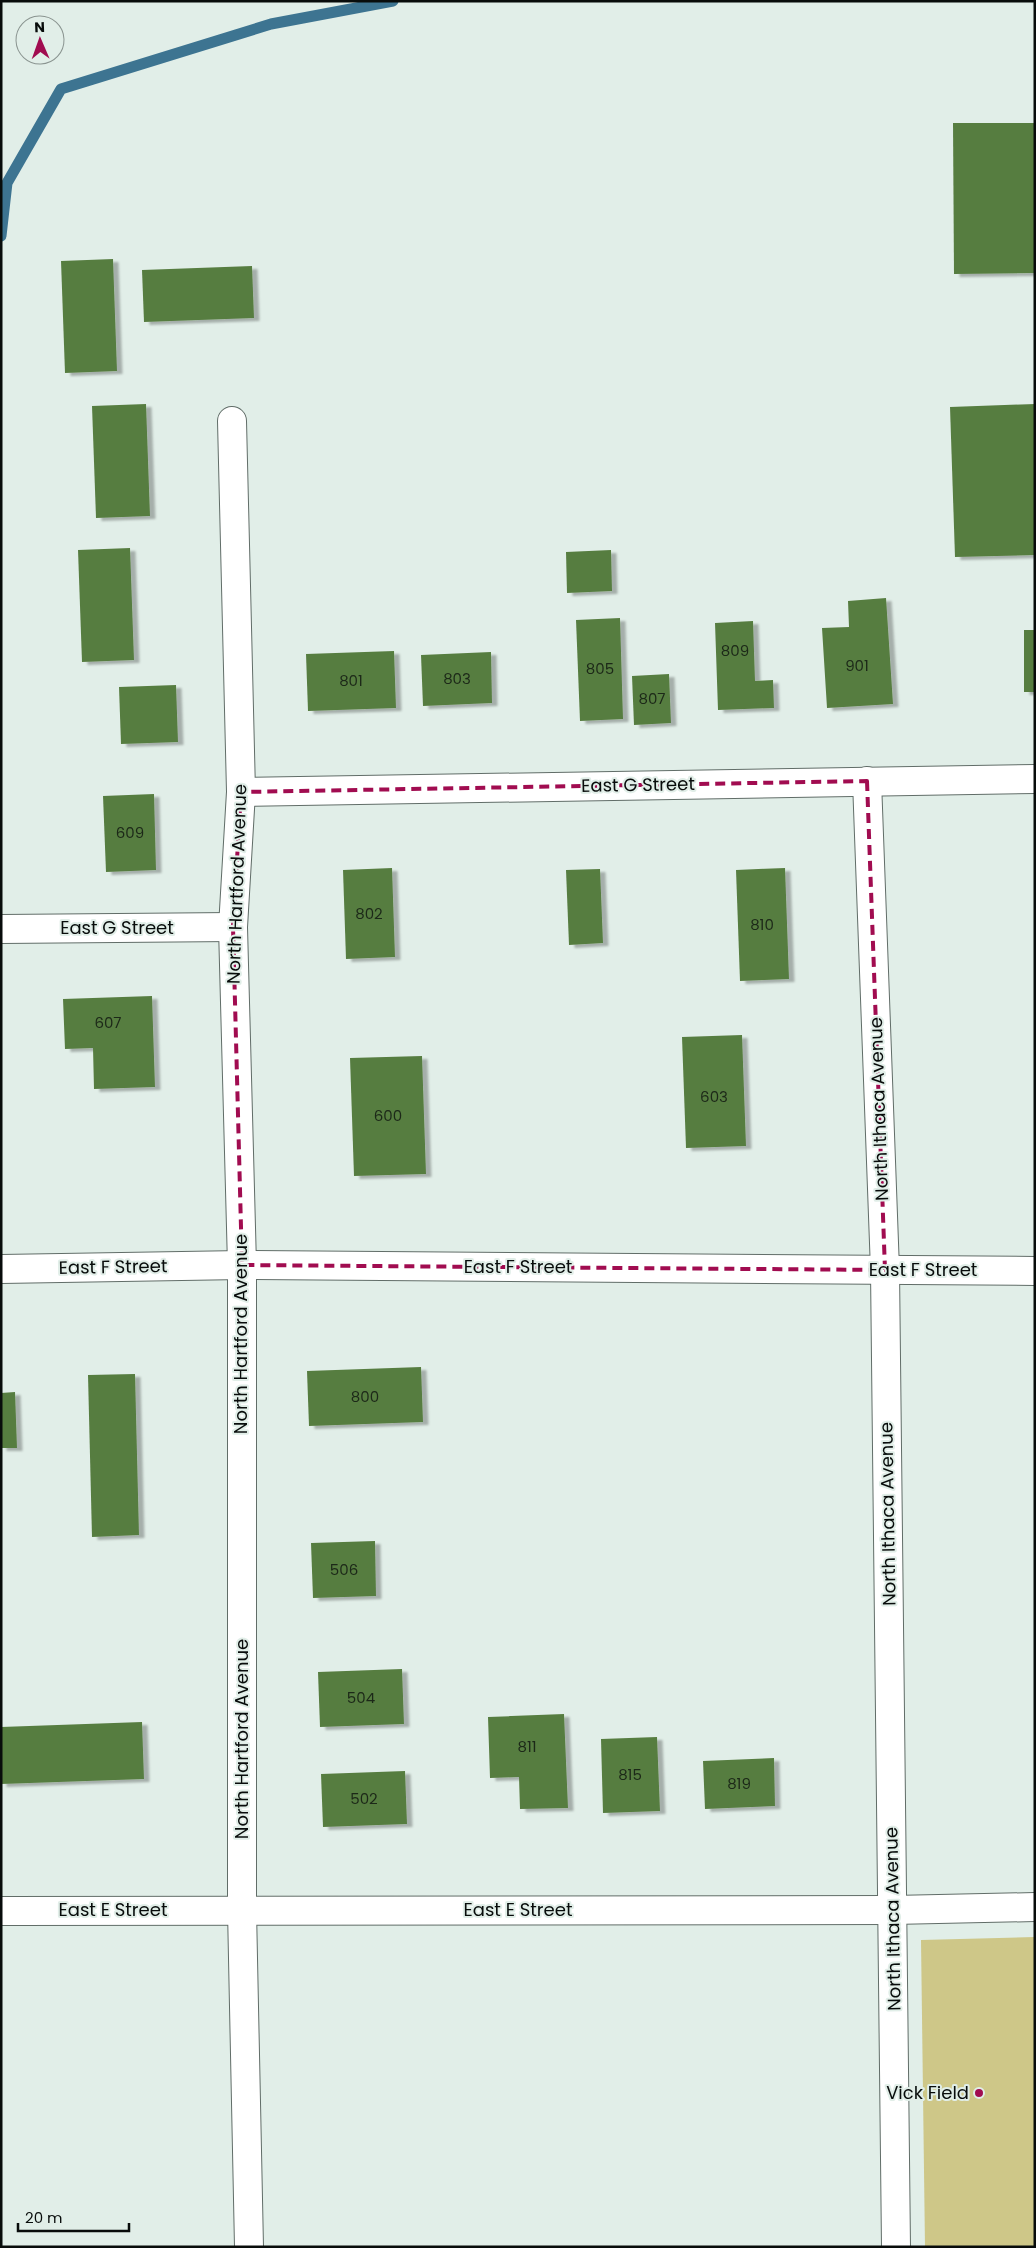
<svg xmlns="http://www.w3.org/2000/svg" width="1036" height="2248" font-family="Poppins,sans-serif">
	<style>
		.green { fill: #cec788 }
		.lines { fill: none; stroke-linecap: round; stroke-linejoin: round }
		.stream { stroke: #3d7491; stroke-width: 11 }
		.building { fill: #577d41; filter: url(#shadow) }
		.street-casing { stroke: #616d68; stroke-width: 30 }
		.street { stroke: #fff; stroke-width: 28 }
		.marked { fill: none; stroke: #a10c50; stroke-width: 4; stroke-dasharray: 10 6; stroke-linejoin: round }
		.poi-dot { fill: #a10c50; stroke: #e1eee8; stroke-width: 2 }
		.labels { text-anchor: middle; stroke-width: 4; stroke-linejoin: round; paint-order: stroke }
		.number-label { font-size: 15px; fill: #1c2818 }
		.street-label { font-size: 18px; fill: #080c0b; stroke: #e1eee8 }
		.poi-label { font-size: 18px; fill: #080c0b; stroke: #e1eee8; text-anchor: end }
	</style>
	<defs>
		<filter id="shadow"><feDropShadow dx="5.5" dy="3" stdDeviation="1" flood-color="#0004"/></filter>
	</defs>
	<rect width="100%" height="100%" fill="#e1eee8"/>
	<!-- green -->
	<polygon class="green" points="1035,1937 1035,2247 925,2247 921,1940"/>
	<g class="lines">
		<!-- stream -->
		<polyline class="stream" points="1,236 7,183 61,89 271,24 393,1"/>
	</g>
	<!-- building -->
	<g class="building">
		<polygon points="953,123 1035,123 1035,273 954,274"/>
		<polygon points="113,259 117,371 65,373 61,261"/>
		<polygon points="252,266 254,318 144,322 142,270"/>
		<polygon points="146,404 150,516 96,518 92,406"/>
		<polygon points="1035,404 1035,555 955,557 950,407"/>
		<polygon points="130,548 134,660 82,662 78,550"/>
		<polygon points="611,550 612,591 567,593 566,552"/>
		<polygon points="886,598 893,704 827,708 822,628 849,627 848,601"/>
		<polygon points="620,618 623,719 580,721 576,620"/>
		<polygon points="753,621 755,681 773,680 774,708 718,710 715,623"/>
		<rect x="1024" y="630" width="11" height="62"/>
		<polygon points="394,651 396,708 308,711 306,654"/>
		<polygon points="491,652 492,703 423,706 421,655"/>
		<polygon points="669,674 671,723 634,725 632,676"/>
		<polygon points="176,685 178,742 121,744 119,687"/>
		<polygon points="154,794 156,870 106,872 103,796"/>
		<polygon points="392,868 395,957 346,959 343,870"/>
		<polygon points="785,868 789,979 740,981 736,870"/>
		<polygon points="600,869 603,943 569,945 566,870"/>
		<polygon points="152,996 155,1087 94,1089 93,1048 65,1049 63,999"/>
		<polygon points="742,1035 746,1146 686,1148 682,1037"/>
		<polygon points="422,1056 426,1174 354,1176 350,1058"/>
		<polygon points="421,1367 423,1422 309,1426 307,1371"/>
		<polygon points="135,1374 139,1535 92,1537 88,1375"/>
		<polygon points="15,1392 17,1448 1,1448 1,1393"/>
		<polygon points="375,1541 376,1596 313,1598 311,1543"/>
		<polygon points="402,1669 404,1724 320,1727 318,1672"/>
		<polygon points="564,1714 568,1808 520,1809 519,1777 490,1778 488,1717"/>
		<polygon points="142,1722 144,1779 1,1784 1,1727"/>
		<polygon points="657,1737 660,1811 603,1813 601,1739"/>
		<polygon points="774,1758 775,1806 705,1809 703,1761"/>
		<polygon points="405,1771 407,1824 323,1827 321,1774"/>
	</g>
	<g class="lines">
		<defs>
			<g id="street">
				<polyline points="232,421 241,792 233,927 242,1265 242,1910 249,2247"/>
				<polyline points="867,781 885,1270 896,2247"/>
				<polyline points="241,792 1035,779"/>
				<polyline points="1,929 233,927"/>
				<polyline points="1,1269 242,1265 1035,1271"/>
				<polyline points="1,1911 893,1910 1035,1907"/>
			</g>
		</defs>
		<!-- street casing -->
		<use href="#street" class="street-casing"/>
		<!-- street -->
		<use href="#street" class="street"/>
	</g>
	<!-- marked area -->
	<path class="marked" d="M867,781L885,1270L242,1265L233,927L241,792Z"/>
	<!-- markers -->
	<circle class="poi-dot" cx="979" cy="2093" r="5"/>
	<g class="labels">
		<!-- number labels -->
		<g class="number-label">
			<text x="735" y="656">809</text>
			<text x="857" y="671">901</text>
			<text x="600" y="674">805</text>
			<text x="457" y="684">803</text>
			<text x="351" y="686">801</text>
			<text x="652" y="704">807</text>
			<text x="130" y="838">609</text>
			<text x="369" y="919">802</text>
			<text x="762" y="930">810</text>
			<text x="108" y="1028">607</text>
			<text x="714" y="1102">603</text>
			<text x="388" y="1121">600</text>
			<text x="365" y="1402">800</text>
			<text x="344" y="1575">506</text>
			<text x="361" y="1703">504</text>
			<text x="527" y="1752">811</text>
			<text x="630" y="1780">815</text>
			<text x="739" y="1789">819</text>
			<text x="364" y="1804">502</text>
		</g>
		<!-- street labels -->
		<g class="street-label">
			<text transform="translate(638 785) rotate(-1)" y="6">East G Street</text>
			<text transform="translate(237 884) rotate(-88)" y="6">North Hartford Avenue</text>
			<text x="117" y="934">East G Street</text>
			<text transform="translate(879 1109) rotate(-92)" y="6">North Ithaca Avenue</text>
			<text transform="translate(113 1267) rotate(-1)" y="6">East F Street</text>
			<text x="518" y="1273">East F Street</text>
			<text x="923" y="1276">East F Street</text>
			<text transform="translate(241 1334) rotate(-90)" y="6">North Hartford Avenue</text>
			<text transform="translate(888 1514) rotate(-91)" y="6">North Ithaca Avenue</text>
			<text transform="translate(242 1739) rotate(-90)" y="6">North Hartford Avenue</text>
			<text x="113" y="1916">East E Street</text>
			<text x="518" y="1916">East E Street</text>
			<text transform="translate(893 1919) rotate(-91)" y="6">North Ithaca Avenue</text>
		</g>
		<!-- poi labels -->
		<g class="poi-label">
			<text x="969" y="2099">Vick Field</text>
		</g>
	</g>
	<!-- border -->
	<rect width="1036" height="2248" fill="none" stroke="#080c0b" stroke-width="5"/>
	<!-- north arrow -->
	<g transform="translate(40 40) rotate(358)"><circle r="24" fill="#e1eee8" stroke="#8a9490"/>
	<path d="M0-4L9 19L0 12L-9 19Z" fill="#a10c50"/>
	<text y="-8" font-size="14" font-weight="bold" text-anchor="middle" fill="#080c0b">N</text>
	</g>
	<!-- scale -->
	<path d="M18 2223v8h111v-8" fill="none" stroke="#080c0b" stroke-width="2.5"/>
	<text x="25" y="2223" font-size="15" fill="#080c0b" stroke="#e1eee8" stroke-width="4" paint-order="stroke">20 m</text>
</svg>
